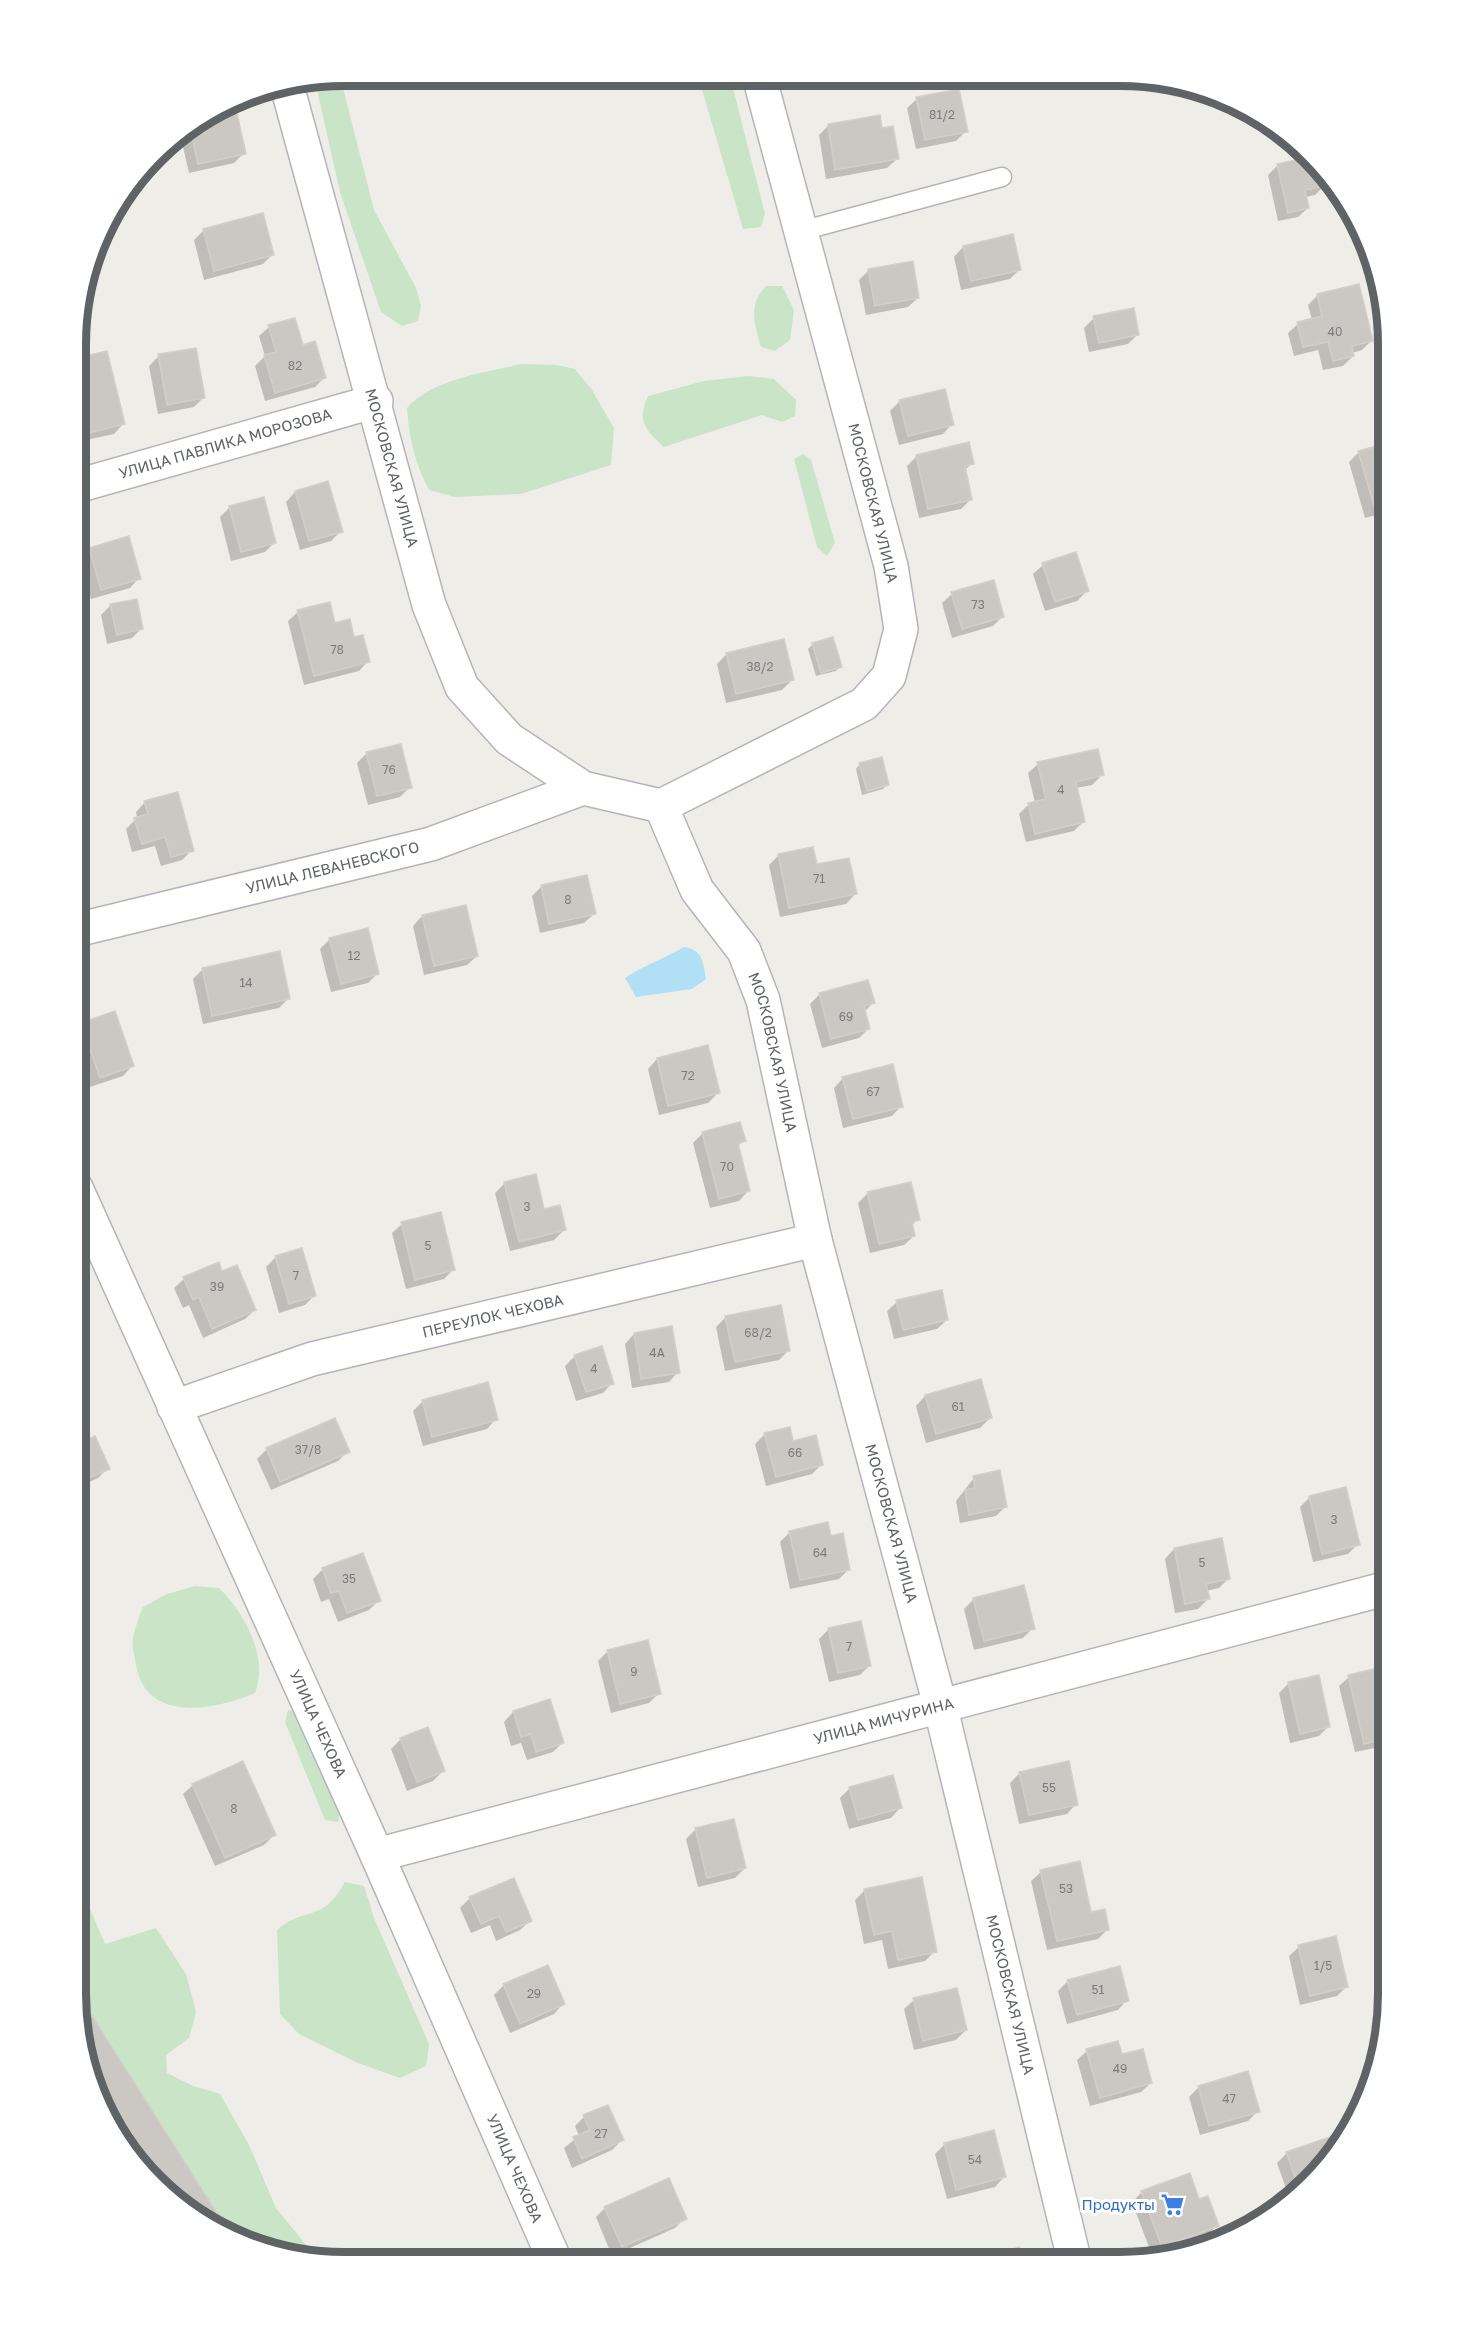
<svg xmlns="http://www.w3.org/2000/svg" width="1463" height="2338" font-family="'Golos Text',sans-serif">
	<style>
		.green { fill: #cae4c7 }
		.water { fill: #b1dff6 }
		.shadow { fill: #0003 }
		.building { fill: #cbc8c4; stroke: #d4cec7; stroke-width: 1.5 }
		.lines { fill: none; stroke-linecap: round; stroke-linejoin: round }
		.lane-casing { stroke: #b3b5b8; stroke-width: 21 }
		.street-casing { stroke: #b3b5b8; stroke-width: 36 }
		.lane { stroke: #fff; stroke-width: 18 }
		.street { stroke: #fff; stroke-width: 33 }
		.labels { text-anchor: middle; stroke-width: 6; stroke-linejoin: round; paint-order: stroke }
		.number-label { font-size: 12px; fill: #7a7c7e }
		.street-label { font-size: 15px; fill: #5f6366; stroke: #fff }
		.shop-label { font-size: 15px; fill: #366cbe; stroke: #fff; text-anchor: end }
		.rim { fill: none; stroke: #5f6366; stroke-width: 8 }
	</style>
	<rect width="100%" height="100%" fill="#efede8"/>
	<!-- green -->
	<g class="green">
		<polygon points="340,76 374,210 416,288 421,306 418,321 402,326 381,312 340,192 315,81"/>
		<polygon points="698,76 730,76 765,214 761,227 743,229"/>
		<path d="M766,286H782L794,310L790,340L775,351L761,347C754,323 748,305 766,286Z"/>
		<path d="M521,364L557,365L575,369L592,390L614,428L611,465L521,494L455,497L429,490C415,463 409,439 407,408C432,379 484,373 521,364Z"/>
		<path d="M749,376L774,379L796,400L795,416L782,422L762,415L664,447C646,430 636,422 648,396L704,381Z"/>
		<polygon points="803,454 811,460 835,543 827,556 817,547 794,459"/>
		<path d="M195,1586L219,1588C245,1613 269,1658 255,1693C216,1710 146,1724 136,1665C135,1657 131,1646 133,1638C135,1627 139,1617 143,1607L167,1594Z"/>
		<polygon points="288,1710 299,1713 340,1811 338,1822 325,1820 285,1722"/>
		<polygon points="75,1874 105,1944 156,1928 186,1974 196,2012 189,2038 166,2055 167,2073 193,2086 220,2094 249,2145 276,2208 319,2261 309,2261 241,2242 232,2237 75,1989"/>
		<path d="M345,1882L364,1886L374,1918L429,2044L426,2066L400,2078L358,2063L299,2034L280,2014L277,1930C305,1905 321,1925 345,1882Z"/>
	</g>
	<!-- water -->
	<path class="water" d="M684,947C703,950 703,962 706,979L692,989L636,997L625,978C644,965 664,959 684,947Z"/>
	<!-- shadow -->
	<g class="shadow">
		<polygon points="917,99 966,131 956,141 916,149 907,108"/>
		<polygon points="233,101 244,153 234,163 189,173 180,134"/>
		<polygon points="828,126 881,130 897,159 887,168 826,179 819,135"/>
		<polygon points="1311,158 1321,169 1325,185 1315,195 1305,197 1308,208 1298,217 1278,221 1268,175 1278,165"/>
		<polygon points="204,230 272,255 263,264 204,280 194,240"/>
		<polygon points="963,247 1020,269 1010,279 961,290 954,257"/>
		<polygon points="869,270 918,298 908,307 866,315 859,280"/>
		<polygon points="1318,295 1371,341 1362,350 1352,353 1353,356 1343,366 1323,370 1318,350 1294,356 1288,333 1298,324 1312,320 1308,305"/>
		<polygon points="1094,318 1138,334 1128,344 1089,352 1084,328"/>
		<polygon points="269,327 302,347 325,377 315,387 265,401 255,366 265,356 259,336"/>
		<polygon points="159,356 203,398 194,407 158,414 149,366"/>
		<polygon points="77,359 123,424 114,434 77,442"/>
		<polygon points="900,401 952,424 943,434 899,445 890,411"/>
		<polygon points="1388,444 1388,512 1365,518 1349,462 1359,452"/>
		<polygon points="917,456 972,463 964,471 971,499 961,509 919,518 907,466"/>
		<polygon points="327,483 341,531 331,541 300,550 286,502 295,492"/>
		<polygon points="230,507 275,542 265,552 231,561 220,517"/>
		<polygon points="89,549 139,578 130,588 91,599 80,559"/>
		<polygon points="1043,565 1087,591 1077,601 1045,611 1033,574"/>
		<polygon points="1388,588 1388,613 1382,593"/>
		<polygon points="952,594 1002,617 993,626 952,638 942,603"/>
		<polygon points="136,600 142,628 132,638 107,644 101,615 110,606"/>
		<polygon points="298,612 334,625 353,639 368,661 359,671 304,685 288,621"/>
		<polygon points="813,644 840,666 836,671 816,676 808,649"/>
		<polygon points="727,654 792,680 782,690 726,703 717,664"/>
		<polygon points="77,658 80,658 86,678 77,687"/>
		<polygon points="367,753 410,787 400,797 368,805 357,763"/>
		<polygon points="860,764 888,784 883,789 862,795 856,769"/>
		<polygon points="1038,764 1102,775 1092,785 1076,788 1083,822 1074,831 1026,842 1019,814 1029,804 1035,803 1028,773"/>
		<polygon points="145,802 192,850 182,860 161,866 155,846 132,852 126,829 137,818 136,812"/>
		<polygon points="779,855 815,866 855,894 846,904 780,917 769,865"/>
		<polygon points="542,886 594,914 584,923 540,933 532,896"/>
		<polygon points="422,916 477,956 467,965 424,975 413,926"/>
		<polygon points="330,939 378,973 368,983 331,992 320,949"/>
		<polygon points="203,969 289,998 279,1008 203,1024 193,979"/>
		<polygon points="867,982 873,1003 864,1012 869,1028 859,1038 822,1048 810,1004 819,995"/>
		<polygon points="114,1013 132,1066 123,1076 90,1087 76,1047 76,1030 82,1025"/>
		<polygon points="707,1047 718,1093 708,1103 659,1115 648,1069 657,1059"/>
		<polygon points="843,1078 901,1106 892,1116 843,1128 834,1088"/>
		<polygon points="703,1133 744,1140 737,1147 748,1191 739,1201 710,1208 693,1143"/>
		<polygon points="505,1183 543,1211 564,1230 554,1240 510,1251 495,1193"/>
		<polygon points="868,1193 918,1219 911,1226 914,1236 904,1245 870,1253 858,1203"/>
		<polygon points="402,1224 453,1270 444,1279 406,1289 392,1233"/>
		<polygon points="276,1257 315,1295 305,1305 279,1313 266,1267"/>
		<polygon points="218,1264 221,1273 255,1310 245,1319 203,1338 189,1305 183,1308 174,1288 184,1279"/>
		<polygon points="897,1302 947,1320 937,1329 894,1339 887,1311"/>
		<polygon points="726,1317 789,1350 779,1360 725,1371 716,1327"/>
		<polygon points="634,1334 678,1372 669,1382 632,1388 625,1344"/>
		<polygon points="575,1356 612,1383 603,1393 576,1401 565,1366"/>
		<polygon points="925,1396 990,1418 980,1428 926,1443 916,1406"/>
		<polygon points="423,1401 496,1419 487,1429 423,1446 413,1411"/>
		<polygon points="765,1434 822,1464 812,1474 766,1486 755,1444"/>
		<polygon points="95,1438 108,1468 98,1478 76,1488 76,1447"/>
		<polygon points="267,1449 348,1451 338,1461 271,1490 257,1459"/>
		<polygon points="974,1478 1006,1506 996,1516 960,1523 956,1501"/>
		<polygon points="1310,1497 1358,1544 1348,1554 1313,1562 1300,1507"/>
		<polygon points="790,1532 829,1538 849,1569 839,1579 790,1589 780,1542"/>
		<polygon points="1174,1549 1229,1578 1219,1588 1206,1591 1208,1599 1198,1609 1175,1613 1165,1559"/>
		<polygon points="362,1555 379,1600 369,1610 338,1622 329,1599 321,1602 313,1579 323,1569"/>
		<polygon points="974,1599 1033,1628 1023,1638 974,1650 964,1609"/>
		<polygon points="828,1630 870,1665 860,1675 829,1682 819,1639"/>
		<polygon points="608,1651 659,1693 649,1703 611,1713 598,1661"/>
		<polygon points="1349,1677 1387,1731 1387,1739 1379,1747 1355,1752 1339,1686"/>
		<polygon points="1288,1684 1328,1727 1319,1736 1290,1743 1279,1693"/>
		<polygon points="513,1712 563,1742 553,1752 527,1760 521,1743 511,1746 504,1722"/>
		<polygon points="401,1739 443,1771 433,1781 407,1791 391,1749"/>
		<polygon points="1020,1773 1076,1804 1067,1814 1019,1824 1010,1783"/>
		<polygon points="193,1785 274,1835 264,1845 215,1866 183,1794"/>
		<polygon points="850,1788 900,1808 891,1818 849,1829 840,1798"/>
		<polygon points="733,1820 745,1868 735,1878 698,1887 686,1839 695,1830"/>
		<polygon points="1041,1872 1108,1929 1098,1939 1047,1950 1031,1881"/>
		<polygon points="865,1890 935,1951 925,1961 888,1969 882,1940 864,1944 855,1900"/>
		<polygon points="470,1898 530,1921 520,1930 496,1941 490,1925 471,1933 460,1908"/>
		<polygon points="1299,1947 1347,1986 1337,1996 1300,2005 1289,1956"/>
		<polygon points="1068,1981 1127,2000 1118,2010 1067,2024 1058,1991"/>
		<polygon points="504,1985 563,2004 554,2014 510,2033 494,1995"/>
		<polygon points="75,1992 229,2236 180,2207 155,2182 93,2084"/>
		<polygon points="914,2000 966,2030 956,2040 914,2050 904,2009"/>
		<polygon points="1087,2051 1121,2056 1151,2083 1141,2092 1090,2106 1077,2060"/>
		<polygon points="1199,2087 1258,2111 1248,2121 1200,2135 1189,2097"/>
		<polygon points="584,2117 622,2140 612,2150 572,2168 564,2148 579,2136 575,2126"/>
		<polygon points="945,2144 1004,2177 995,2187 947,2199 935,2154"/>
		<polygon points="1287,2153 1333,2158 1290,2200 1277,2163"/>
		<polygon points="1142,2192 1198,2201 1217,2225 1208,2235 1152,2255 1132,2202"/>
		<polygon points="605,2208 685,2218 675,2228 612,2256 596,2217"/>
	</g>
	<!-- building -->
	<g class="building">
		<polygon points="959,89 968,132 925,140 916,97"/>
		<polygon points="234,100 246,154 198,164 190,127"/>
		<polygon points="880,115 882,128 893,126 899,159 835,170 828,124"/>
		<polygon points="1309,157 1323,171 1326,186 1305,190 1309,208 1288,213 1277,164"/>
		<polygon points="263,213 274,255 214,271 203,229"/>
		<polygon points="1013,234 1021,270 971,281 963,246"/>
		<polygon points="913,261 919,298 875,306 868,269"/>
		<polygon points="1359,284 1373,341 1352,346 1354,356 1333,361 1328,342 1303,347 1297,322 1322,316 1317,294"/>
		<polygon points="1134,308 1139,335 1099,343 1093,316"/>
		<polygon points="295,318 303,345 315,341 326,378 275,393 264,355 276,352 268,325"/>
		<polygon points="196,348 205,398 167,405 158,354"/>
		<polygon points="107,351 125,424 77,436 77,405 81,404 77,388 77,358"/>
		<polygon points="945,389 954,425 908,436 899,400"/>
		<polygon points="969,442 974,464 965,466 972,500 928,509 916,455"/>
		<polygon points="1388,443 1388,506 1375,509 1358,451"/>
		<polygon points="328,481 343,532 309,541 295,491"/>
		<polygon points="264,497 276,543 241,552 229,506"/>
		<polygon points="129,536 141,579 101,590 89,548"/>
		<polygon points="1076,552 1089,591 1055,602 1042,563"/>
		<polygon points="994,580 1004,617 962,629 951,592"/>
		<polygon points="137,599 143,629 117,635 110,604"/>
		<polygon points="330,602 335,623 350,619 354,637 363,635 370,662 314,676 297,610"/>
		<polygon points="833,637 842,667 821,673 812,643"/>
		<polygon points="784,639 794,680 736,694 726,653"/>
		<polygon points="81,656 88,678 77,681 77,657"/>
		<polygon points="401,744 412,788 377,796 366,752"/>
		<polygon points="1098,749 1104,775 1076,782 1085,822 1035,834 1028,803 1046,799 1037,762"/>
		<polygon points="882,757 889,785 867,791 859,763"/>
		<polygon points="178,792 194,851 171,857 165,837 142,844 134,818 148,814 144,801"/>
		<polygon points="813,847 817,864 849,858 857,894 789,908 778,854"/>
		<polygon points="587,875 596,914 549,924 541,885"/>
		<polygon points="466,905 478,956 434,966 422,915"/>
		<polygon points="368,928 379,974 341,984 329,938"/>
		<polygon points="280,951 290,999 212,1016 202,968"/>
		<polygon points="868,980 875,1003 864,1006 870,1029 831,1039 819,993"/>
		<polygon points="115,1011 134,1066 100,1078 81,1023"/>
		<polygon points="708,1045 720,1093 668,1106 657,1058"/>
		<polygon points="893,1064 903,1107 853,1119 842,1077"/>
		<polygon points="740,1122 746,1141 738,1143 750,1191 719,1199 702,1132"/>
		<polygon points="536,1174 544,1209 560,1205 566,1230 519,1242 504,1182"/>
		<polygon points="911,1182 920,1220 912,1222 915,1236 879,1244 867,1192"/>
		<polygon points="441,1212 455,1270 415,1280 401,1222"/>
		<polygon points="302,1248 316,1296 289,1304 275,1256"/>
		<polygon points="219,1262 222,1271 237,1265 256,1310 212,1329 199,1297 193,1300 183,1277"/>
		<polygon points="942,1290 948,1320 903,1330 896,1300"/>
		<polygon points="781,1305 790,1351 735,1362 725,1316"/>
		<polygon points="672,1326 680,1373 641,1379 634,1333"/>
		<polygon points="602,1346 614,1384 586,1392 574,1355"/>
		<polygon points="981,1379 992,1418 936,1434 925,1395"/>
		<polygon points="488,1382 498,1420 432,1437 422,1400"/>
		<polygon points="335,1418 350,1452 280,1482 266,1448"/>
		<polygon points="790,1427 793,1441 816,1435 823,1465 776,1477 764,1433"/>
		<polygon points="95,1436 110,1469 76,1483 76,1445"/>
		<polygon points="1000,1470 1007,1507 969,1515 965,1490 975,1488 973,1476"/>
		<polygon points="1346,1487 1360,1545 1322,1554 1309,1496"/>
		<polygon points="828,1522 831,1536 843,1533 850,1570 800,1580 789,1531"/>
		<polygon points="1222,1538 1230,1579 1206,1584 1210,1599 1185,1604 1174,1548"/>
		<polygon points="363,1553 381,1601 347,1613 339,1591 331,1593 322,1568"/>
		<polygon points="1024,1585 1035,1629 984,1641 973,1598"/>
		<polygon points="861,1621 871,1666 838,1673 828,1628"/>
		<polygon points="648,1640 661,1694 620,1704 607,1650"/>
		<polygon points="1374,1669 1388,1724 1387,1738 1364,1744 1348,1675"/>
		<polygon points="1319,1675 1330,1727 1300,1734 1288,1682"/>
		<polygon points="550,1699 564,1743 536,1752 531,1734 521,1737 513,1711"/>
		<polygon points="428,1727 445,1771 417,1782 400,1738"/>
		<polygon points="243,1761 276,1835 225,1858 192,1784"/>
		<polygon points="1069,1761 1078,1805 1029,1815 1019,1772"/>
		<polygon points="893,1775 902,1808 858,1820 849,1787"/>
		<polygon points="734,1819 746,1868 707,1878 695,1828"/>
		<polygon points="1080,1861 1091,1912 1105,1909 1109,1930 1057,1941 1040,1870"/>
		<polygon points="922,1877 937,1952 898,1960 892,1931 874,1935 864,1889"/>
		<polygon points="514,1878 532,1921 506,1932 499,1916 481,1924 469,1897"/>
		<polygon points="1336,1936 1348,1987 1310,1996 1298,1945"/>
		<polygon points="548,1965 565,2004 520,2024 503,1984"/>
		<polygon points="1120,1966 1129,2001 1077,2015 1067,1980"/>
		<polygon points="957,1988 967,2030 923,2041 913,1998"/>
		<polygon points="75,1989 232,2237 174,2201 90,2068"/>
		<polygon points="1118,2041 1122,2054 1143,2049 1152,2083 1100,2098 1086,2049"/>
		<polygon points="1248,2071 1260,2112 1209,2126 1198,2086"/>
		<polygon points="608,2105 624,2140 582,2159 573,2137 590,2130 583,2115"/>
		<polygon points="994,2130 1006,2177 956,2190 944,2143"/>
		<polygon points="1342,2133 1344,2137 1333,2158 1300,2191 1286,2152"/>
		<polygon points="1190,2173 1199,2199 1208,2196 1219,2226 1162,2247 1141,2191"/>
		<polygon points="669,2178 687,2219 622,2247 604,2207"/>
		<polygon points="1019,2247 1024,2263 985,2263 984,2259"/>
	</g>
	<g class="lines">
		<defs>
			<polyline id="lane" points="801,231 1002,177"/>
			<g id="street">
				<path id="s1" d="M287,86L429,605L462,687L509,739L583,788L661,806L864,704L889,676L901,629L891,566L759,76"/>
				<path id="s2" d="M77,486L376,401"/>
				<path id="s3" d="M661,806L697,890L744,951L763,1000L815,1240L940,1705L1075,2263"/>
				<path id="s4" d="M76,930L431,844L583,788"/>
				<path id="s5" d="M76,1188L377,1855L555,2261"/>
				<path id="s6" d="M174,1407L312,1359L815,1240"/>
				<path id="s7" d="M377,1855L1388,1588"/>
			</g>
		</defs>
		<!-- lane casing -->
		<use href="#lane" class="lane-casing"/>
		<!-- street casing -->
		<use href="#street" class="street-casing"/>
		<!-- lane -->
		<use href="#lane" class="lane"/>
		<!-- street -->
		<use href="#street" class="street"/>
	</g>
	<!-- icons -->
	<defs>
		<symbol id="supermarket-bare" viewBox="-9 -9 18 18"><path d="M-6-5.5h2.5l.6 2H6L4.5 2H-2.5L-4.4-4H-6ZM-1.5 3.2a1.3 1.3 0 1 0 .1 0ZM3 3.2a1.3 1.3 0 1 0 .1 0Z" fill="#3f7fe0" stroke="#fff" stroke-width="2.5" paint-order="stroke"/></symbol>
	</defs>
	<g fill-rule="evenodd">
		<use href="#supermarket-bare" x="1156" y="2188" width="33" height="33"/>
	</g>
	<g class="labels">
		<!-- number labels -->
		<g class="number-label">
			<text x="942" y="119">81/2</text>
			<text x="1335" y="336">40</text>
			<text x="295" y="370">82</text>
			<text x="978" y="609">73</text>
			<text x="337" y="654">78</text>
			<text x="760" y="671">38/2</text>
			<text x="389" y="774">76</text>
			<text x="1061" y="794">4</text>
			<text x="819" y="883">71</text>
			<text x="568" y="904">8</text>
			<text x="354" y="960">12</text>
			<text x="246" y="987">14</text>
			<text x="846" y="1021">69</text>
			<text x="688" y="1080">72</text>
			<text x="873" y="1096">67</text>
			<text x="727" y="1171">70</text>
			<text x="527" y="1211">3</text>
			<text x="428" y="1250">5</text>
			<text x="296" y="1280">7</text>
			<text x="217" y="1291">39</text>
			<text x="758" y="1337">68/2</text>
			<text x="657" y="1357">4А</text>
			<text x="594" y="1373">4</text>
			<text x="958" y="1411">61</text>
			<text x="308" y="1454">37/8</text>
			<text x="795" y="1457">66</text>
			<text x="1334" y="1524">3</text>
			<text x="820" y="1557">64</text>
			<text x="1202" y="1567">5</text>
			<text x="349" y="1583">35</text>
			<text x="849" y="1651">7</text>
			<text x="634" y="1676">9</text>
			<text x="1049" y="1792">55</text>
			<text x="234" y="1813">8</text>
			<text x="1066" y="1893">53</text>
			<text x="1323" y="1970">1/5</text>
			<text x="1098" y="1994">51</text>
			<text x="534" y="1998">29</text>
			<text x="1120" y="2073">49</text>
			<text x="1229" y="2103">47</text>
			<text x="601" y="2138">27</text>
			<text x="975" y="2164">54</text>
		</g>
		<!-- street labels -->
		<g class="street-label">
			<text dy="5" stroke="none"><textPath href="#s2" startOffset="154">УЛИЦА ПАВЛИКА МОРОЗОВА</textPath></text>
			<text dy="5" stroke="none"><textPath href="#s1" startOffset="396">МОСКОВСКАЯ УЛИЦА</textPath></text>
			<text transform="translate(873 503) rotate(76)" y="5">МОСКОВСКАЯ УЛИЦА</text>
			<text dy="5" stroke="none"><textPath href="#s4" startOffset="264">УЛИЦА ЛЕВАНЕВСКОГО</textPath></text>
			<text dy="5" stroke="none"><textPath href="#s3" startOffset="274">МОСКОВСКАЯ УЛИЦА</textPath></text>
			<text dy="5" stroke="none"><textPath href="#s6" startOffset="332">ПЕРЕУЛОК ЧЕХОВА</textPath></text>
			<text dy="5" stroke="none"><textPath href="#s3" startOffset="760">МОСКОВСКАЯ УЛИЦА</textPath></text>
			<text dy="5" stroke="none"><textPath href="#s7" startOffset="524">УЛИЦА МИЧУРИНА</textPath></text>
			<text dy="5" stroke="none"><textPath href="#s5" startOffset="588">УЛИЦА ЧЕХОВА</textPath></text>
			<text dy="5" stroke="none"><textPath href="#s3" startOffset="1246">МОСКОВСКАЯ УЛИЦА</textPath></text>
			<text dy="5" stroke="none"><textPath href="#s5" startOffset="1074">УЛИЦА ЧЕХОВА</textPath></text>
		</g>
		<!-- shop labels -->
		<g class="shop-label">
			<text x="1155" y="2210">Продукты</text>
		</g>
	</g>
	<!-- crop -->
	<path d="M0 0H1463V2338H0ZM344 86H1120A258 258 0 0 1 1378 344V1994A258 258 0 0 1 1120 2252H344A258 258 0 0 1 86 1994V344A258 258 0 0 1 344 86Z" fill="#fff" fill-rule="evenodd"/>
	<path class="rim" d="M344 86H1120A258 258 0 0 1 1378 344V1994A258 258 0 0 1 1120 2252H344A258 258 0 0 1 86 1994V344A258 258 0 0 1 344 86Z"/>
</svg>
